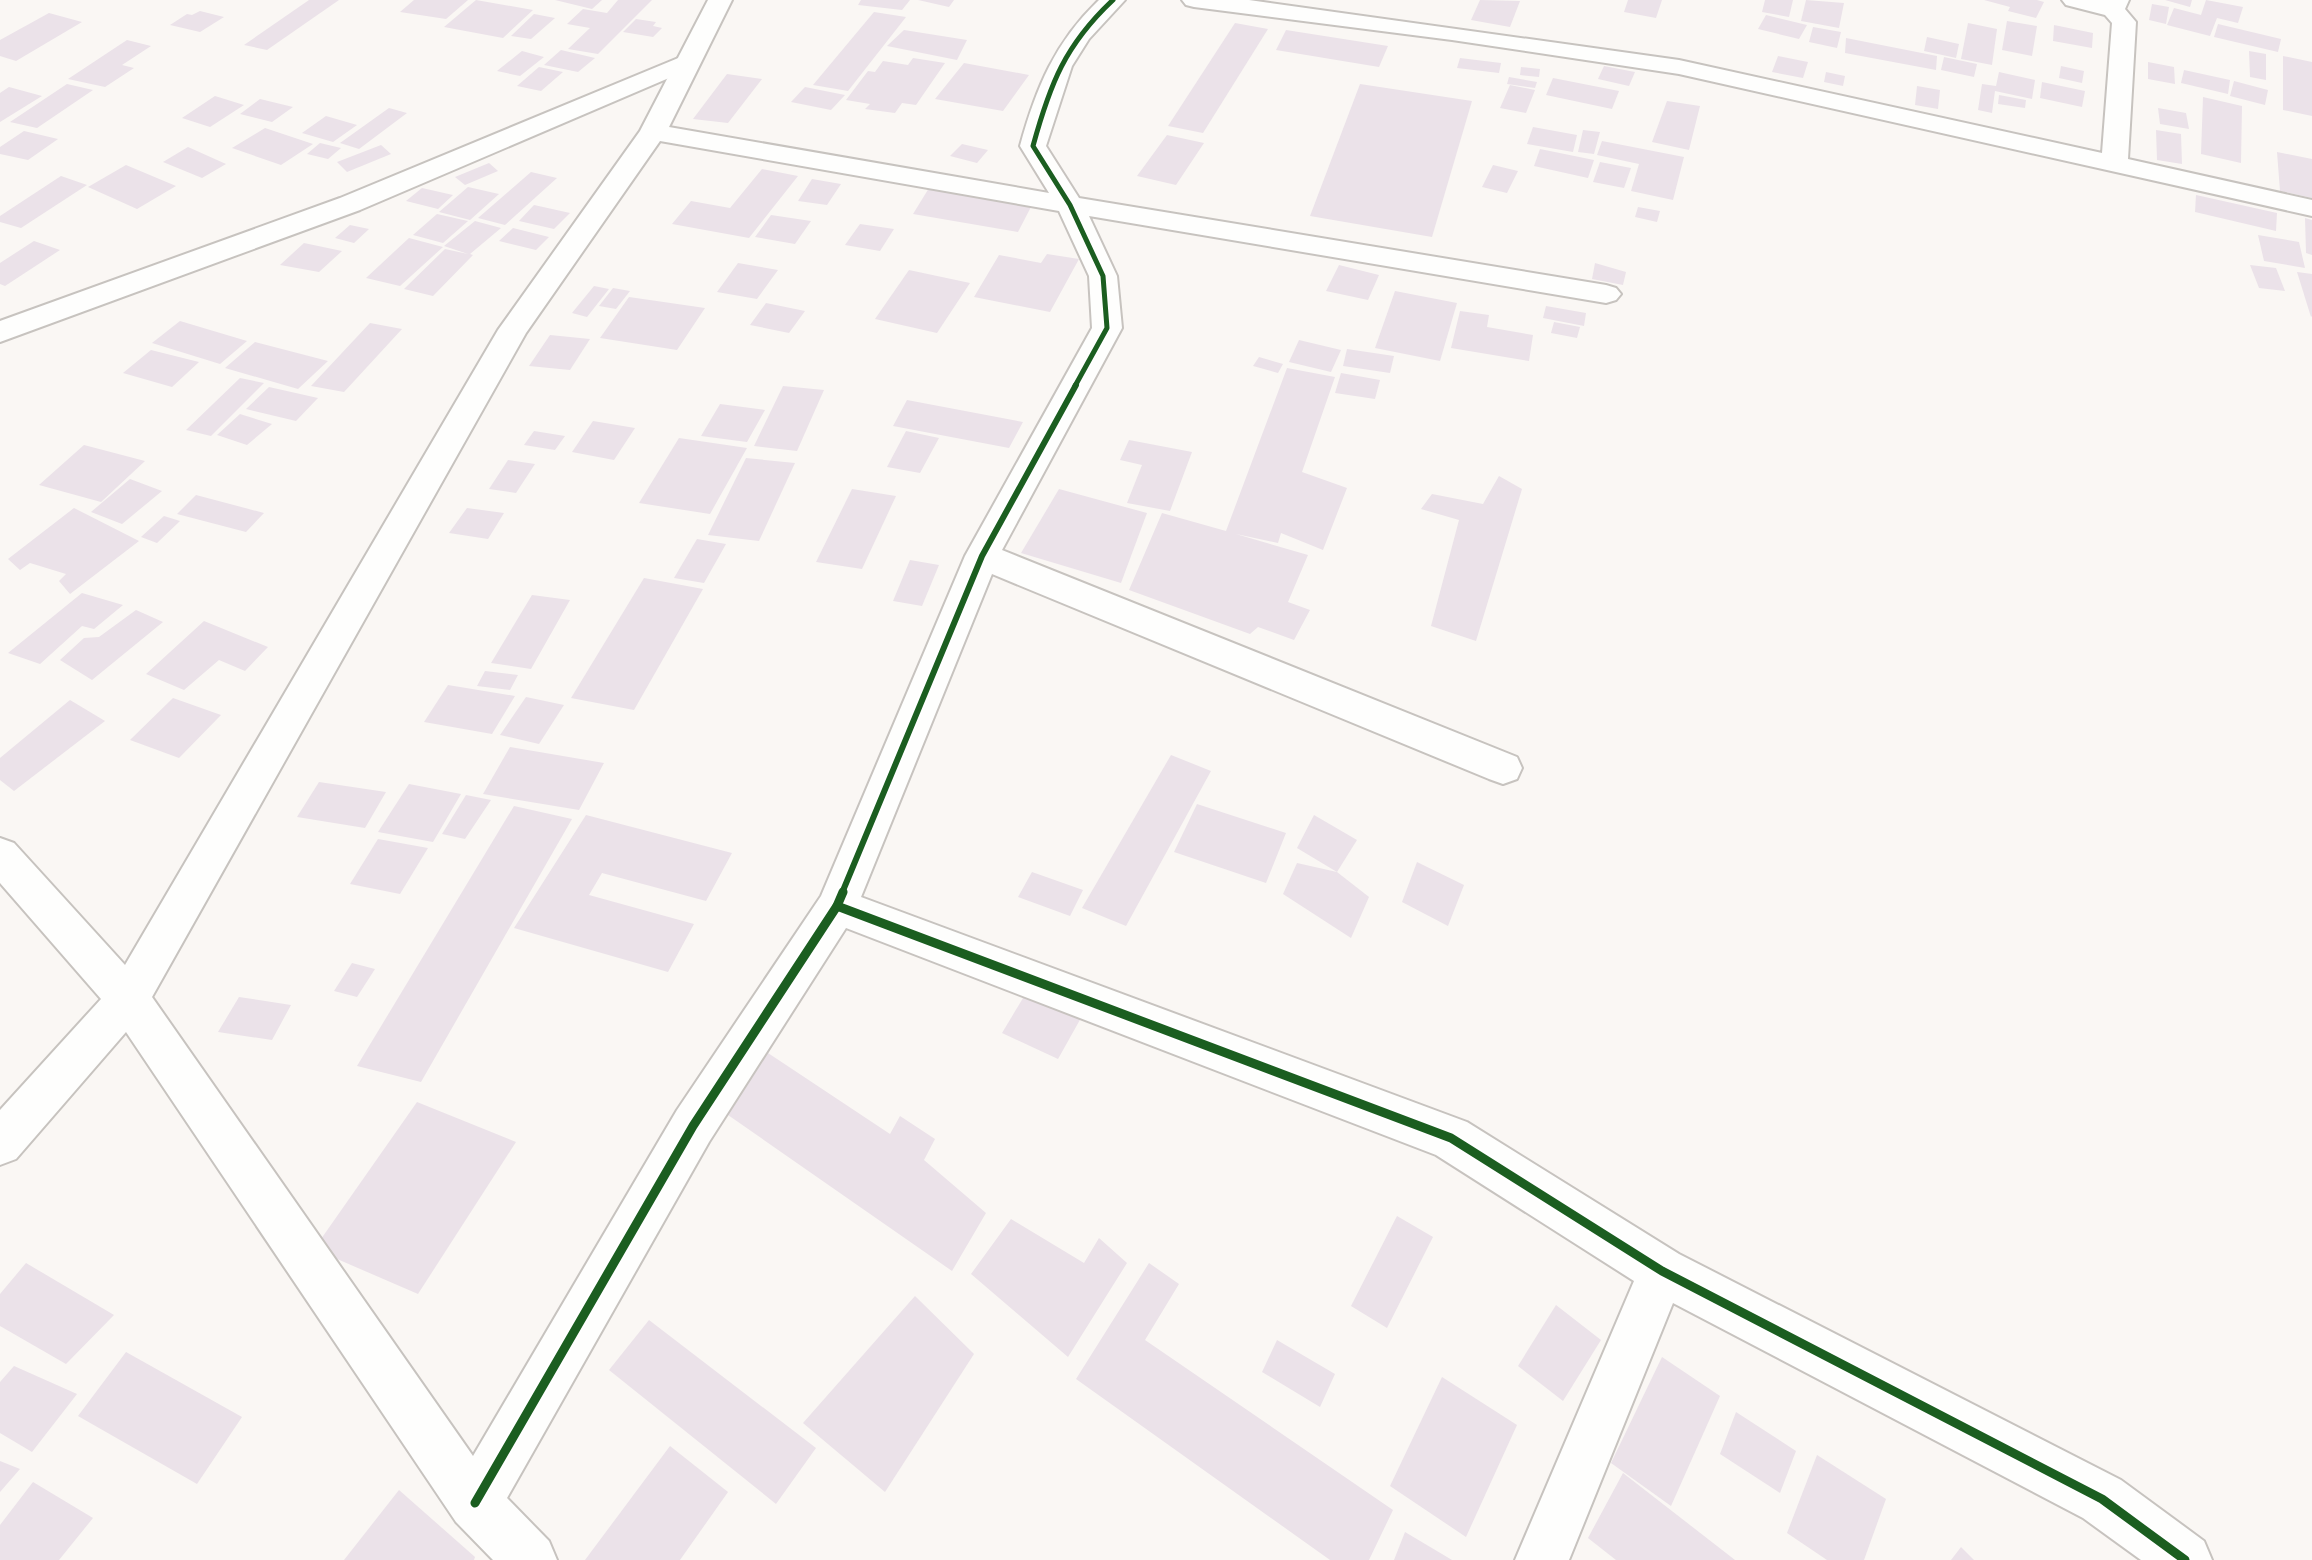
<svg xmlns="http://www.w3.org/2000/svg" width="2312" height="1560" font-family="Poppins,sans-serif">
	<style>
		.building { fill: #ebe2e9 }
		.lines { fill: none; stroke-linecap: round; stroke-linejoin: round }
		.minor-casing { stroke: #c7c3bf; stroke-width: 4 }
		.tertiary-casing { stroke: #c7c3bf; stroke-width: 4 }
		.minor { fill: #fefefd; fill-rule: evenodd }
		.tertiary { fill: #fefefd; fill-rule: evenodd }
		.cycleway-far2-casing { stroke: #fff; stroke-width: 8 }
		.cycleway-far1-casing { stroke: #fff; stroke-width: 10 }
		.cycleway-casing { stroke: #fff; stroke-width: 13 }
		.cycleway-far2 { stroke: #1b5e20; stroke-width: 5 }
		.cycleway-far1 { stroke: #1b5e20; stroke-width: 6 }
		.cycleway { stroke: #1b5e20; stroke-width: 9 }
	</style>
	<rect width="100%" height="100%" fill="#faf7f4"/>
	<!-- building -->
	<g class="building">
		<polygon points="309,0 339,0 267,50 244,45"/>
		<polygon points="414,0 468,0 446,19 400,12"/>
		<polygon points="476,0 533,10 503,38 444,27"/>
		<polygon points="555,0 602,0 592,9"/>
		<polygon points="618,0 652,0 598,54 568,49 590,28 567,24 583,9 607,13"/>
		<polygon points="861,0 910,0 902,10 858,5"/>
		<polygon points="918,0 954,0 949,7"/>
		<polygon points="1480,0 1520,1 1510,27 1471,20"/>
		<polygon points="1628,0 1662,0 1656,18 1624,12"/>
		<polygon points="1765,0 1793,0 1789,17 1762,12"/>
		<polygon points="1806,0 1844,3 1839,28 1801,21"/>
		<polygon points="1984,0 2037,0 2044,2 2036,18 2008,11 2010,7"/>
		<polygon points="2165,0 2192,0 2190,7"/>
		<polygon points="2206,0 2243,7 2238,23 2217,18 2210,36 2167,25 2174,8 2201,15"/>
		<polygon points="2152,4 2169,7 2166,24 2149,20"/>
		<polygon points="200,11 224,17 200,32 170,25 187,14 192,15"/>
		<polygon points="874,12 906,17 848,91 813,85"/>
		<polygon points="49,13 82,22 16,61 0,56 0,40"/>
		<polygon points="534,14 555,18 531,39 511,36"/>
		<polygon points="1766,15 1807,25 1799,39 1758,29"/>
		<polygon points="636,19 656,22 653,26 662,28 653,37 623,32"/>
		<polygon points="2007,21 2037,26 2032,56 2002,50"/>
		<polygon points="1235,23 1268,29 1203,133 1168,126"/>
		<polygon points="1968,23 1997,29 1992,65 1961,59"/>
		<polygon points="2218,24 2281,39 2278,52 2214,37"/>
		<polygon points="2054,25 2093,33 2092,48 2053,41"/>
		<polygon points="1813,27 1841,32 1837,48 1809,42"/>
		<polygon points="904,30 967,40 957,60 887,46"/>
		<polygon points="1286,30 1388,46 1379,67 1276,50"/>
		<polygon points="1927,37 1959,44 1956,58 1924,51"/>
		<polygon points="1846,38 1937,56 1936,70 1845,53"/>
		<polygon points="127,40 151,46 122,65 134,68 105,87 68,79"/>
		<polygon points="561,50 595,58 578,72 544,65"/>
		<polygon points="522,51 544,57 520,76 497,71"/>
		<polygon points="2249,51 2266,54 2266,80 2250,77"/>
		<polygon points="1778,56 1808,62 1803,78 1772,72"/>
		<polygon points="2283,56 2312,62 2312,116 2283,110"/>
		<polygon points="1944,57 1977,64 1974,77 1941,70"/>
		<polygon points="913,58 945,63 916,105 902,103 895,113 865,109 870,104 846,100 868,71 875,72 883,61 908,65"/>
		<polygon points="1460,58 1501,63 1499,73 1457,68"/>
		<polygon points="2148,62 2174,67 2175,84 2148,79"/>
		<polygon points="964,63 1029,75 1003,111 935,99"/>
		<polygon points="1604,66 1635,72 1629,86 1598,79"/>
		<polygon points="2061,66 2084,71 2082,83 2059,78"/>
		<polygon points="539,67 563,72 541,91 517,86"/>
		<polygon points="1521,67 1540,69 1539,77 1520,75"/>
		<polygon points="2184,70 2230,80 2228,94 2181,83"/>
		<polygon points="1826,72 1845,76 1843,86 1824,82"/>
		<polygon points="1999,72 2035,80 2032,99 1995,91 1992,113 1978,110 1982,84 1996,86"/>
		<polygon points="727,74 762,79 728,123 693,119"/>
		<polygon points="1509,77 1537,82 1535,88 1507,84"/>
		<polygon points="1553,78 1619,91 1612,109 1546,95"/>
		<polygon points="2234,81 2268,90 2265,105 2230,96"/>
		<polygon points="2042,82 2085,91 2082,107 2040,98"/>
		<polygon points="67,84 93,90 37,128 10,122"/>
		<polygon points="1360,84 1472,101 1432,237 1310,216"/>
		<polygon points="1510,85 1535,90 1526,113 1500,108"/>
		<polygon points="1917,86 1940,90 1938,109 1915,105"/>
		<polygon points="9,87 42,96 0,122 0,93"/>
		<polygon points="805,87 845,95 831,110 791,102"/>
		<polygon points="1999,95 2026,100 2025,108 1998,104"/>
		<polygon points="215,96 244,105 210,127 182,118"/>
		<polygon points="2203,97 2242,106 2241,163 2201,154"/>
		<polygon points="260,99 293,107 272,122 240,114"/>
		<polygon points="1667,101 1700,106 1689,150 1652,142"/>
		<polygon points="389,108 407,113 359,149 340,143"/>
		<polygon points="2158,108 2186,113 2189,129 2160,124"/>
		<polygon points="326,116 357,125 333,142 302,133"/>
		<polygon points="1533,127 1577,135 1573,152 1527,144"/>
		<polygon points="265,128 313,144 281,165 232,148"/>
		<polygon points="1583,130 1600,132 1594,154 1578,152"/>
		<polygon points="2156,130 2181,134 2182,164 2157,160"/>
		<polygon points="24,131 58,139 28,160 0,154 0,147"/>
		<polygon points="1167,135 1204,143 1176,185 1137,176"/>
		<polygon points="1602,141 1684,157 1673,200 1631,191 1639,164 1597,155"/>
		<polygon points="320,143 341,148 328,159 307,154"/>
		<polygon points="962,144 988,150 977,163 950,156"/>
		<polygon points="381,145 391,154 347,172 337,162"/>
		<polygon points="188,147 226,164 202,178 163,162"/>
		<polygon points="1540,149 1594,160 1588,178 1534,166"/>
		<polygon points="2277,152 2312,159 2312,198 2280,191"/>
		<polygon points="1600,162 1631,168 1624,188 1593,182"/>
		<polygon points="489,163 498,171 465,185 455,177"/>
		<polygon points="126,165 176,186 137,209 88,187"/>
		<polygon points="1493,165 1518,171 1507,193 1482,187"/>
		<polygon points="762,169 798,176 749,238 672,224 691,201 730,208"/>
		<polygon points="531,172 557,178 505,225 478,218"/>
		<polygon points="61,176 87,185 21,228 0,222 0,216"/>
		<polygon points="812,179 841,184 827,205 798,201"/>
		<polygon points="468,187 499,194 470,220 439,212"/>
		<polygon points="422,188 453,195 438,209 406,201"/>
		<polygon points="929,188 1032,205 1018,232 913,214"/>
		<polygon points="2196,195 2277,213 2276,231 2195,212"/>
		<polygon points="534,205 570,213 554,229 519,221"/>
		<polygon points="1638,207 1660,211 1657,222 1635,217"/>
		<polygon points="437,214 468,221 443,243 413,235"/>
		<polygon points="771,215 811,221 795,244 755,237"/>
		<polygon points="2305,218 2312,220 2312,255 2306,253"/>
		<polygon points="475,221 501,228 470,254 473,255 433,296 404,289 445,249 468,254 444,246"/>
		<polygon points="860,224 894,229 880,251 845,245"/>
		<polygon points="350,225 369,229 354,243 335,238"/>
		<polygon points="513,228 549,237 536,250 499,241"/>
		<polygon points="2258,235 2299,242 2305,268 2264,261"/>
		<polygon points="409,238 443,247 400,286 366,278"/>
		<polygon points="34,241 60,250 5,286 0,284 0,263"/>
		<polygon points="304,243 342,251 319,272 280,265"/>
		<polygon points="1047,254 1079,259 1050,312 974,297 999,255 1041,263"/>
		<polygon points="738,263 778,270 757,299 717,292"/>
		<polygon points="1595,263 1626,272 1623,285 1592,279"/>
		<polygon points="1339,265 1379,275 1368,300 1326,291"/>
		<polygon points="2250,265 2276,268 2285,291 2259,288"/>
		<polygon points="909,270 970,283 937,333 875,319"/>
		<polygon points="2297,272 2312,274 2312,316 2311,317"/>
		<polygon points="594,286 609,289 587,317 572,313"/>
		<polygon points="613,288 630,291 616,309 599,306"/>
		<polygon points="1395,291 1457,303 1440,361 1375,348"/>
		<polygon points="629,297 705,308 677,350 600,338"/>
		<polygon points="766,303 805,311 789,333 750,325"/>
		<polygon points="1546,306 1586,313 1584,326 1543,318"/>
		<polygon points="1460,311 1489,315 1487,327 1533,335 1529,361 1451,348"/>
		<polygon points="180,321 247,341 220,364 152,343"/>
		<polygon points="1554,322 1580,327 1577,338 1551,333"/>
		<polygon points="370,323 402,329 344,392 311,386"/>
		<polygon points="550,335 590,339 570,370 529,366"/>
		<polygon points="1299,340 1341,350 1331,372 1289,362"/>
		<polygon points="255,342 328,361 298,389 225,368"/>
		<polygon points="1347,349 1394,356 1390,373 1343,366"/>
		<polygon points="151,350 199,362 172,387 123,373"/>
		<polygon points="1259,357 1283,364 1278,373 1253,366"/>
		<polygon points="1287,368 1335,377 1302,472 1347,488 1323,550 1281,533 1278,543 1236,534 1308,555 1288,602 1310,610 1294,640 1258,627 1250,634 1129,590 1162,513 1226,531"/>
		<polygon points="1341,373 1380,380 1375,399 1335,393"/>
		<polygon points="240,378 264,383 211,436 186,430"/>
		<polygon points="783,386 824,390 797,451 754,446"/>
		<polygon points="269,387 318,398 296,421 246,409"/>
		<polygon points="907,400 1023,422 1009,448 893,426"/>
		<polygon points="720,404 765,410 747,442 701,436"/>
		<polygon points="240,414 272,424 247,445 217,435"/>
		<polygon points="593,421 635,428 614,460 572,452"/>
		<polygon points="534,431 565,436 555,450 524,445"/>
		<polygon points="906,431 939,438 920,473 887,467"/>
		<polygon points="679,438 747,448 710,514 639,503"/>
		<polygon points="1129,440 1192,452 1170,511 1127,503 1142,465 1120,460"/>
		<polygon points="84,445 145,461 101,502 39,485"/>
		<polygon points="746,458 795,463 759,541 708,535"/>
		<polygon points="508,460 535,464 516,493 489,489"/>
		<polygon points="1499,476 1522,489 1476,641 1431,626 1459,520 1421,509 1432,494 1483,504"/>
		<polygon points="130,479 162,491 122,524 91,512"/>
		<polygon points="852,489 896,496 862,569 816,562"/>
		<polygon points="1059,489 1147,513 1121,583 1021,553"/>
		<polygon points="196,495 264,513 246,532 177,514"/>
		<polygon points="74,508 139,541 70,594 59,581 66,574 30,563 20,570 8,559"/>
		<polygon points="467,508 504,513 488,539 449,533"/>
		<polygon points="164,516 180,521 157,543 141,537"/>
		<polygon points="697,539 726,544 704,583 674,578"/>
		<polygon points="910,560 939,565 922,606 893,601"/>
		<polygon points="644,578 703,589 634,710 571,698"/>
		<polygon points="82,593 123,605 94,629 82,626 40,664 8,653"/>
		<polygon points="532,595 570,600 531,669 491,663"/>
		<polygon points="136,610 163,622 92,680 60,660 84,638 99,637"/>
		<polygon points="204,621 268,647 245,671 219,660 184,690 146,674"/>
		<polygon points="485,671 518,675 510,690 477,686"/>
		<polygon points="448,685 515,696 492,734 424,722"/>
		<polygon points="526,697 564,705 539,744 500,735"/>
		<polygon points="173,698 221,715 179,758 130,740"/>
		<polygon points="70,700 105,721 14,791 0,780 0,758"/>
		<polygon points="510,747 604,763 579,810 483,794"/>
		<polygon points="1171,755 1211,771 1126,926 1082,908"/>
		<polygon points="319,782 386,792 365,828 297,817"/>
		<polygon points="409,784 461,794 433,842 378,832"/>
		<polygon points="466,795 491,800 465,839 442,834"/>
		<polygon points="1197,804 1286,833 1266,883 1174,852"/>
		<polygon points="514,806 572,819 421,1082 357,1066"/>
		<polygon points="586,815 732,853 706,901 602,873 589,895 694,924 668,972 514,928"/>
		<polygon points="1314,815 1357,840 1337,872 1297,848"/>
		<polygon points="378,839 428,848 400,894 350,884"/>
		<polygon points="1417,862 1464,885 1448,926 1402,902"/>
		<polygon points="1297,863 1337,872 1369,897 1351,938 1283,894"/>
		<polygon points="1032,872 1083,890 1070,916 1018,897"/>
		<polygon points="352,963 375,969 357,997 334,991"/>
		<polygon points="1026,993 1081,1018 1058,1059 1002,1033"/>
		<polygon points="239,997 291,1005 272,1040 218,1032"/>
		<polygon points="768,1053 890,1134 900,1116 935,1139 924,1160 986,1213 952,1271 728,1115"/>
		<polygon points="417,1102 516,1142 418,1294 314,1249"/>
		<polygon points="1397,1216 1433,1237 1387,1328 1351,1306"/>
		<polygon points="1011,1219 1084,1263 1099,1238 1127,1263 1068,1357 971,1274"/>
		<polygon points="26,1263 114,1315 66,1364 0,1326 0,1294"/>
		<polygon points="1149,1263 1179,1284 1145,1340 1393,1510 1369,1560 1330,1560 1076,1379"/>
		<polygon points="915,1296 974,1354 885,1492 803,1423"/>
		<polygon points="1556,1305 1601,1340 1563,1401 1518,1366"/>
		<polygon points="649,1320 816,1448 776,1504 609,1370"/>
		<polygon points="1277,1340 1335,1374 1320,1407 1262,1372"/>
		<polygon points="126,1352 242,1417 197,1484 78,1416"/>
		<polygon points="1662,1357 1720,1396 1671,1506 1611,1463"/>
		<polygon points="14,1366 77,1394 32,1452 0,1433 0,1382"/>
		<polygon points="1442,1377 1517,1425 1466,1537 1390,1486"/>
		<polygon points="1736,1412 1796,1451 1780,1493 1720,1454"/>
		<polygon points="670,1446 728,1492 680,1560 585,1560"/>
		<polygon points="1817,1455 1886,1499 1864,1560 1827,1560 1787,1533"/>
		<polygon points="0,1461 20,1469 0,1492"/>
		<polygon points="1623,1473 1735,1560 1616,1560 1588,1538"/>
		<polygon points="33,1482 93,1518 59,1560 0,1560 0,1525"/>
		<polygon points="399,1490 475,1557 474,1560 344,1560"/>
		<polygon points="1405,1532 1452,1560 1394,1560"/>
		<polygon points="1961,1547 1974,1560 1951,1560"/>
	</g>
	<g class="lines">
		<defs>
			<g id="minor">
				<path d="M708,0H732L669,127L1049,193L1020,146C1036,88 1055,42 1099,0H1125L1089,39L1072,66L1046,146L1079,198L1606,285L1616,288L1621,294L1616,300L1606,303L1089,216L1117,276L1122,328L1002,550L1517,757L1522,768L1517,779L1503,784L1489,779L992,574L861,897L1467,1122L1679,1254L2121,1480L2204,1541L2212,1560H2141L2083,1518L1673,1303L1569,1560H1515L1634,1281L1436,1155L846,928L709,1142L507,1498L549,1541L557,1560H493L456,1522L126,1032L16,1159L0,1165V1110L101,999L0,883V838L14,843L125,965L498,330L640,131ZM660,141L1059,211L1089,276L1092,328L965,556L821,896L677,1110L473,1456L152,997L526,333Z"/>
				<polygon points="1182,0 1249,0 1679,60 2102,153 2112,23 2105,15 2066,5 2062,0 2129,0 2125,9 2136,22 2128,159 2312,200 2312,216 1679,74 1452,40 1194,7 1186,5"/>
			</g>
			<polygon id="tertiary" points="688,54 697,56 700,61 697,66 360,210 0,342 0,321 340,198"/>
		</defs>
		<!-- minor casing -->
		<use href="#minor" class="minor-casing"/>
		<!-- tertiary casing -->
		<use href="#tertiary" class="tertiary-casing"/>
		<!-- minor -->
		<use href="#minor" class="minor"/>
		<!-- tertiary -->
		<use href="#tertiary" class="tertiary"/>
		<defs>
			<path id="cycleway-far2" d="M1075,386L1107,328L1103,276L1070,205L1033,146C1050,84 1065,45 1113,0"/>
			<polyline id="cycleway-far1" points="842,893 982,556 1076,385"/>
			<g id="cycleway">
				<polyline points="837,906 1451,1138 1662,1271 2102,1499 2185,1560"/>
				<polyline points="475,1503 693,1126 837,906 843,892"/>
			</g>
		</defs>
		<!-- cycleway-far2 casing -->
		<use href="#cycleway-far2" class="cycleway-far2-casing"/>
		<!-- cycleway-far1 casing -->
		<use href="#cycleway-far1" class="cycleway-far1-casing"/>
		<!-- cycleway casing -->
		<use href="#cycleway" class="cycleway-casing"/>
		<!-- cycleway-far2 -->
		<use href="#cycleway-far2" class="cycleway-far2"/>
		<!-- cycleway-far1 -->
		<use href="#cycleway-far1" class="cycleway-far1"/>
		<!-- cycleway -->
		<use href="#cycleway" class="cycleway"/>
	</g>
</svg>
